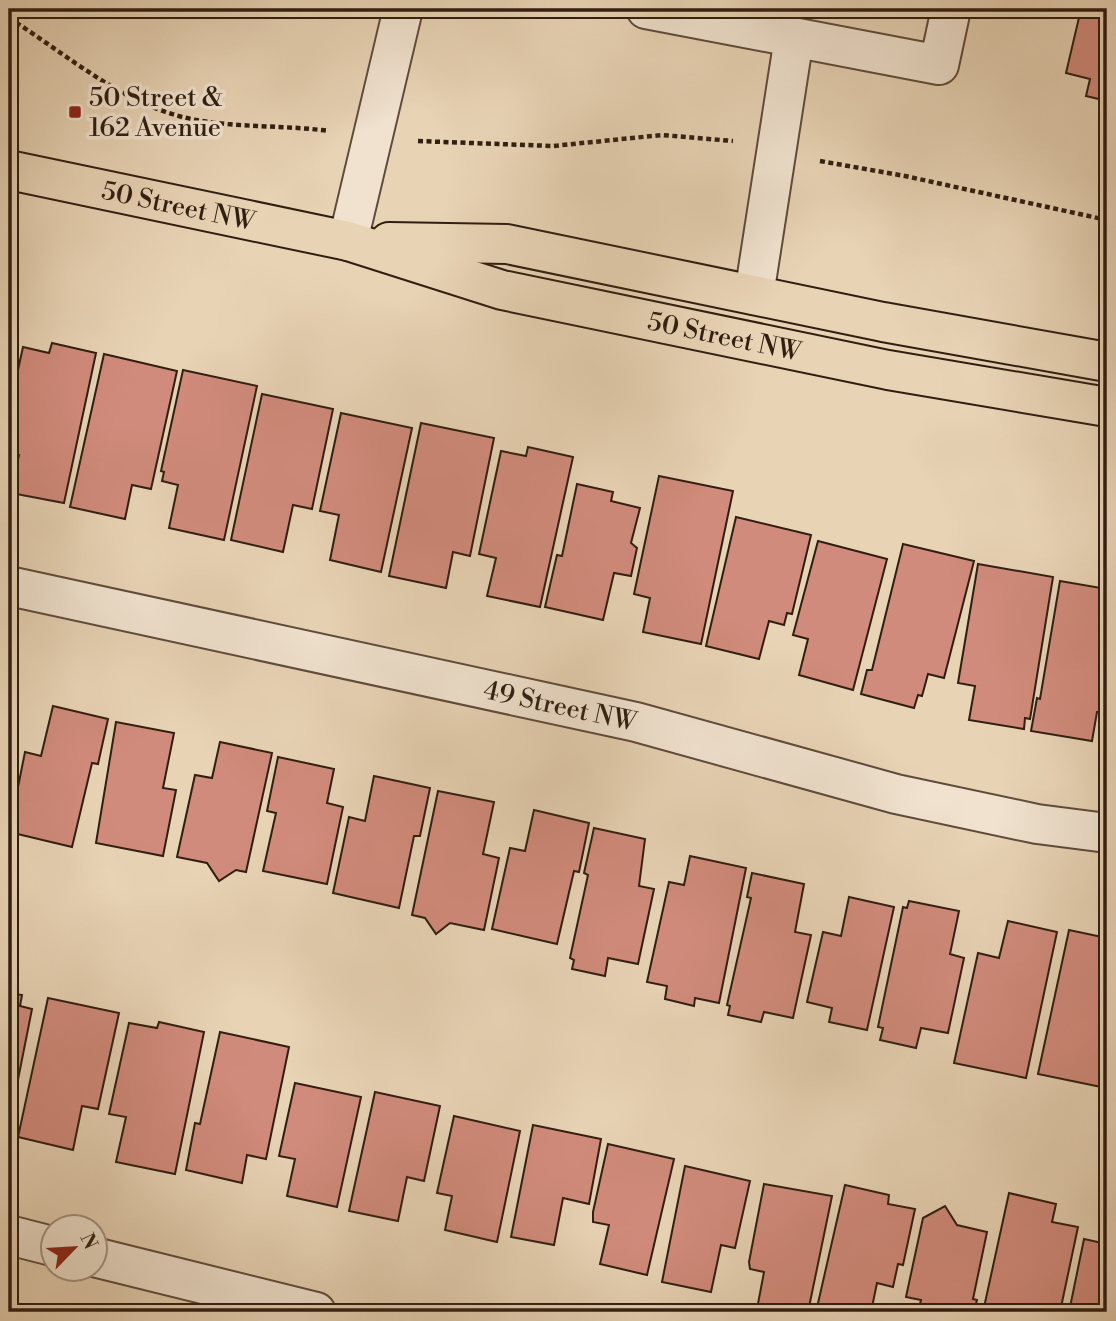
<svg xmlns="http://www.w3.org/2000/svg" width="1116" height="1321" font-family="'Libre Bodoni',serif">
	<style>
		.building { fill: #d18b7c; stroke: #301e12; stroke-width: 2 }
		.lines { fill: none; stroke-linecap: round; stroke-linejoin: round }
		.minor-casing { stroke: #5e4b3b; stroke-width: 42 }
		.major-casing { stroke: #301e12; stroke-width: 42 }
		.path { stroke: #301e12; stroke-width: 4.5; stroke-dasharray: 5 3.5; stroke-linecap: butt }
		.minor { stroke: #f0e2cf; stroke-width: 38 }
		.major { stroke: #e8d3b5; stroke-width: 38 }
		.poi-dot { fill: #8f2418; stroke: #f0e2cf; stroke-width: 2.5 }
		.labels { text-anchor: middle; stroke-width: 7; stroke-linejoin: round; paint-order: stroke }
		.poi-label { font-size: 26px; fill: #301e12; stroke: #f0e2cf; text-anchor: start }
		.street-label { font-size: 26px; fill: #301e12; stroke: #f0e2cf }
	</style>
	<rect width="100%" height="100%" fill="#e8d3b5"/>
	<filter id="stains"><feTurbulence type="fractalNoise" baseFrequency=".00286" numOctaves="4"/><feColorMatrix values="0 0 0 0 .2 0 0 0 0 .09 0 0 0 0 .02 0 0 0 .5 -.17"/></filter>
	<radialGradient id="worn" r=".72"><stop offset=".6" stop-color="#630" stop-opacity="0"/><stop offset="1" stop-color="#630" stop-opacity=".3"/></radialGradient>
	<!-- building -->
	<g class="building">
		<polygon points="1081,9 1107,9 1107,101 1086,96 1090,79 1066,73"/>
		<polygon points="52,343 96,353 64,503 11,493 19,455 9,453 9,411 23,347 49,353"/>
		<polygon points="104,354 177,371 151,489 132,485 125,519 70,507"/>
		<polygon points="183,370 257,386 224,540 169,528 178,485 162,481 164,472 161,471"/>
		<polygon points="262,394 333,409 312,509 293,505 283,552 231,540"/>
		<polygon points="341,413 412,428 381,572 330,560 339,515 320,511"/>
		<polygon points="421,423 494,438 470,556 453,552 446,588 389,576"/>
		<polygon points="528,447 573,457 540,607 487,596 496,558 479,554 501,451 526,456"/>
		<polygon points="659,476 733,491 701,644 643,632 650,598 634,594"/>
		<polygon points="577,484 613,492 611,501 640,508 631,543 637,548 631,576 614,573 603,620 545,607 557,555 562,556"/>
		<polygon points="736,517 811,535 792,614 787,613 784,625 769,621 759,659 706,646"/>
		<polygon points="818,541 887,559 853,690 799,675 808,639 793,635"/>
		<polygon points="903,544 974,561 944,678 928,674 922,696 918,695 914,708 861,694 867,670 872,670"/>
		<polygon points="978,564 1053,577 1030,719 1025,718 1024,729 969,720 975,686 958,683"/>
		<polygon points="1060,581 1107,589 1107,712 1097,712 1092,741 1031,731 1037,698 1040,699"/>
		<polygon points="53,706 108,719 98,764 92,763 72,847 9,832 25,752 41,756"/>
		<polygon points="116,722 174,733 163,788 176,790 163,856 96,843"/>
		<polygon points="220,742 272,753 246,872 236,870 219,881 207,863 177,857 195,775 212,778"/>
		<polygon points="278,757 334,769 327,803 343,807 327,884 263,871 276,813 267,811"/>
		<polygon points="374,776 430,788 420,836 414,836 399,908 333,893 349,817 365,821"/>
		<polygon points="438,791 494,802 483,854 499,858 484,930 450,923 436,934 425,918 412,915"/>
		<polygon points="534,810 589,823 579,872 574,871 557,944 492,929 510,848 525,851"/>
		<polygon points="594,828 645,839 639,886 654,889 638,964 608,958 605,976 572,969 574,960 570,958 588,875 584,873"/>
		<polygon points="690,856 746,868 719,1003 695,998 694,1006 665,999 667,986 647,982 669,882 684,885"/>
		<polygon points="752,873 804,884 795,932 811,935 793,1018 764,1012 761,1022 728,1015 730,1006 727,1005 751,898 747,897"/>
		<polygon points="849,897 894,907 867,1030 829,1022 832,1008 807,1002 823,932 841,936"/>
		<polygon points="909,901 959,911 950,954 964,958 948,1033 921,1028 916,1048 880,1040 883,1028 878,1027 903,907 907,908"/>
		<polygon points="1008,921 1057,932 1026,1078 954,1063 978,953 999,958"/>
		<polygon points="1069,930 1107,938 1106,1088 1038,1074"/>
		<polygon points="9,993 22,995 20,1006 32,1009 9,1125"/>
		<polygon points="48,998 119,1013 98,1109 82,1106 73,1150 18,1137"/>
		<polygon points="159,1022 204,1032 175,1174 116,1162 126,1117 109,1114 129,1023 157,1028"/>
		<polygon points="220,1032 289,1047 266,1159 247,1155 242,1183 186,1170 195,1123 200,1124"/>
		<polygon points="295,1083 361,1097 337,1207 287,1196 295,1159 279,1156"/>
		<polygon points="375,1092 440,1106 424,1181 407,1177 398,1221 349,1211"/>
		<polygon points="454,1116 520,1131 497,1242 445,1230 452,1196 437,1193"/>
		<polygon points="533,1125 601,1139 589,1204 563,1198 554,1245 511,1237"/>
		<polygon points="608,1144 674,1159 647,1275 600,1264 609,1225 593,1222 593,1212"/>
		<polygon points="685,1166 750,1181 735,1248 721,1245 711,1292 662,1282"/>
		<polygon points="764,1184 832,1196 808,1312 757,1309 764,1272 750,1269 749,1262"/>
		<polygon points="845,1185 889,1195 888,1204 915,1209 903,1265 898,1264 893,1287 877,1283 871,1312 816,1312"/>
		<polygon points="1009,1193 1056,1204 1052,1222 1078,1227 1060,1312 983,1312"/>
		<polygon points="945,1206 957,1225 987,1232 973,1299 977,1300 974,1312 918,1312 921,1300 906,1297 923,1218"/>
		<polygon points="1084,1239 1107,1244 1107,1312 1069,1312"/>
	</g>
	<g class="lines">
		<defs>
			<g id="minor">
				<polyline points="646,9 939,65 951,9"/>
				<polyline points="348,241 403,9"/>
				<polyline points="754,295 794,38"/>
				<path id="s1" d="M9,586L636,722L896,794L1037,824L1107,833"/>
				<polyline points="9,1235 52,1246"/>
				<polyline points="94,1257 316,1312"/>
			</g>
			<g id="major">
				<path id="s2" d="M9,170L348,241L502,290L888,370L1107,407"/>
				<polyline points="389,242 507,244 883,322 1107,362"/>
			</g>
		</defs>
		<!-- minor casing -->
		<use href="#minor" class="minor-casing"/>
		<!-- major casing -->
		<use href="#major" class="major-casing"/>
		<!-- path -->
		<g class="path">
			<path d="M9,18C68,55 125,107 196,120C240,128 285,125 329,131"/>
			<polyline points="418,141 553,146 662,135 733,141"/>
			<polyline points="820,161 905,176 1107,220"/>
		</g>
		<!-- minor -->
		<use href="#minor" class="minor"/>
		<!-- major -->
		<use href="#major" class="major"/>
	</g>
	<!-- markers -->
	<rect class="poi-dot" x="68" y="105" width="14" height="14" rx="3.5"/>
	<g class="labels">
		<!-- poi labels -->
		<g class="poi-label">
			<text x="89" y="106">50 Street &amp;<tspan x="89" dy="30">162 Avenue</tspan></text>
		</g>
		<!-- street labels -->
		<g class="street-label">
			<text dy="9" stroke="none"><textPath href="#s2" startOffset="173">50 Street NW</textPath></text>
			<text dy="9" stroke="none"><textPath href="#s2" startOffset="735">50 Street NW</textPath></text>
			<text dy="9" stroke="none"><textPath href="#s1" startOffset="564">49 Street NW</textPath></text>
		</g>
	</g>
	<!-- margin -->
	<rect width="1116" height="1321" fill="none" stroke="#e8d3b5" stroke-width="35"/>
	<rect x="10" y="10" width="1095" height="1300" fill="none" stroke="#301e12" stroke-width="3.5"/>
	<rect x="18" y="18" width="1081" height="1286" fill="none" stroke="#301e12" stroke-width="2"/>
	<!-- north arrow -->
	<g transform="translate(74 1248) rotate(65)"><circle r="33" fill="#f0e2cf" stroke="#a39483" stroke-width="2"/>
	<path d="M0-5L12 26L0 18L-12 26Z" fill="#8f2418"/>
	<text y="-10" font-size="19" font-weight="bold" text-anchor="middle" fill="#301e12">N</text>
	</g>
	<rect width="100%" height="100%" filter="url(#stains)"/>
	<rect width="100%" height="100%" fill="url(#worn)"/>
</svg>
